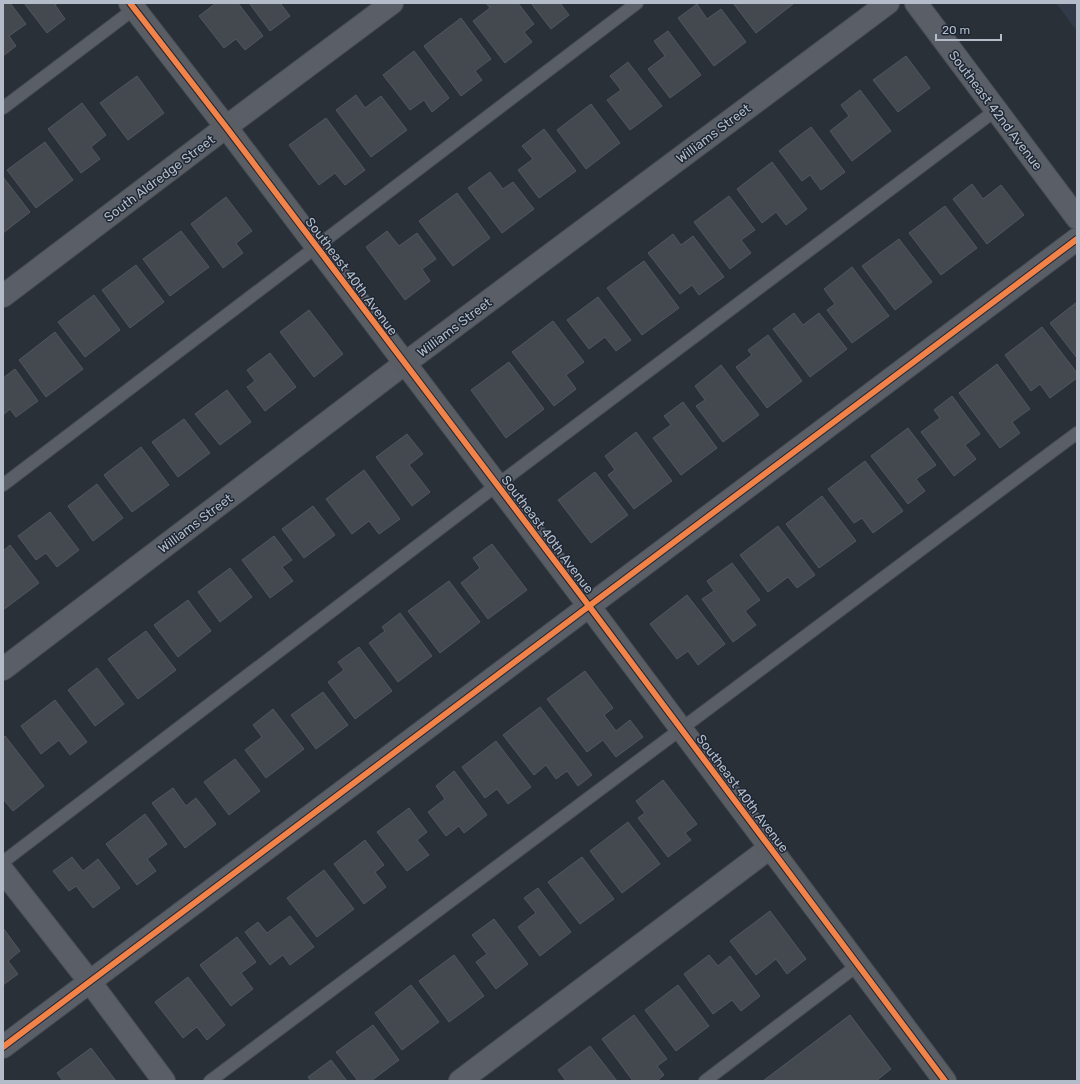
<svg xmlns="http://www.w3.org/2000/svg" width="1080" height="1084" font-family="Rubik,sans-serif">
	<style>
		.airport { fill: #313a48 }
		.building { fill: #444950; stroke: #52575f }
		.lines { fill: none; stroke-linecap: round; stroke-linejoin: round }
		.lane-casing { stroke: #484c53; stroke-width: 14 }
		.street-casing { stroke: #484c53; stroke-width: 24 }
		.secondary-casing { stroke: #484c53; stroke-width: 24 }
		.lane { stroke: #5a5e66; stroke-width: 12 }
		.street { stroke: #5a5e66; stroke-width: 22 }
		.secondary { stroke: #595d64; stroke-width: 22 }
		.cycleway-casing { stroke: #1d2633; stroke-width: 8 }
		.cycleway { stroke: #f48246; stroke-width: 6 }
		.labels { text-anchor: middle; stroke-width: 3; stroke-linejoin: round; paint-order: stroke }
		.street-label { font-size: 13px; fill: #b4bcc9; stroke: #1d2633 }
	</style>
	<rect width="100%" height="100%" fill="#2a3038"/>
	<!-- airport -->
	<polygon class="airport" points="1056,3 1077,3 1077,31"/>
	<!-- building -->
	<g class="building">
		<polygon points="3,3 10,3 26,24 9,36 16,46 3,56"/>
		<polygon points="24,3 58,3 55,5 65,19 47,33"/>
		<polygon points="216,3 238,3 263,36 245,50 236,39 224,48 199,16"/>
		<polygon points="249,3 280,3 290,16 270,31"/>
		<polygon points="486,3 518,3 534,24 524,32 532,42 505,63 473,21 490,8"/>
		<polygon points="531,3 560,3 569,15 551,29"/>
		<polygon points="733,3 792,3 793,4 756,33"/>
		<polygon points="697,4 707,19 721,9 746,42 714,66 678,18"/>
		<polygon points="461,18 491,59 475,71 482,80 461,96 424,46"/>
		<polygon points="668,31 701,75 670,98 648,69 665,56 654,41"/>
		<polygon points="414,51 449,98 432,112 424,100 410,110 383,75"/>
		<polygon points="906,56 930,88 898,112 873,80"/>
		<polygon points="628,62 662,106 630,130 607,100 621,90 610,76"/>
		<polygon points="137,76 164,113 128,140 100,103"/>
		<polygon points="860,90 891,131 852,161 830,131 849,116 841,105"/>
		<polygon points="356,95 365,108 381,96 407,130 371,157 336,110"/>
		<polygon points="82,103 106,135 91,147 100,159 81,173 48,129"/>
		<polygon points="591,104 620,143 586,169 557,130"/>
		<polygon points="326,118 365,170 345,185 335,173 319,185 289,145"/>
		<polygon points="811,127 845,172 821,190 810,175 802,181 779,151"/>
		<polygon points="544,129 576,171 539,198 518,170 533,159 522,146"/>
		<polygon points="45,142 73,180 36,208 7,170"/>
		<polygon points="772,162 807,209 786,225 776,212 762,223 737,189"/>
		<polygon points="490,172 503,189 513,182 534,209 502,233 468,188"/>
		<polygon points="3,177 30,212 3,233"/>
		<polygon points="972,184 983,199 1001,185 1024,215 987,244 953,199"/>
		<polygon points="457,193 490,238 453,266 419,221"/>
		<polygon points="729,196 755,230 741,240 751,253 730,269 694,222"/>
		<polygon points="226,197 252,231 236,243 243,253 223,268 191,224"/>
		<polygon points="945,206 977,248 941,275 909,233"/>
		<polygon points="181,231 209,267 170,296 143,259"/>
		<polygon points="387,231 399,246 417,233 436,259 422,269 430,281 405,300 366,247"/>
		<polygon points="673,234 681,245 693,236 724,277 699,295 692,285 680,294 648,253"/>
		<polygon points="899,239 932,282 895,310 862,266"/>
		<polygon points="644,261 679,308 642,335 607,288"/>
		<polygon points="136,265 164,302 130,328 102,290"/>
		<polygon points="852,267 889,316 852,343 827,310 835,304 824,289"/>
		<polygon points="94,295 120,330 85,357 58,322"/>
		<polygon points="598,297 631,340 616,351 605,337 589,349 567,320"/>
		<polygon points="1077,302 1077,358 1050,323"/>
		<polygon points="309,310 343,354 314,377 280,332"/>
		<polygon points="794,313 803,325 819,313 847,349 810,377 773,329"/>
		<polygon points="553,321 584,362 566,375 576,389 554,406 512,352"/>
		<polygon points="1042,327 1077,373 1077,378 1050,398 1040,384 1031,391 1005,355"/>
		<polygon points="55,332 83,369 46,397 19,360"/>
		<polygon points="768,335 802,381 767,408 736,367 752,355 748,350"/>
		<polygon points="270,353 296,387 265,411 247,387 255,381 247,370"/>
		<polygon points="509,362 544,409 506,438 471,390"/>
		<polygon points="997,364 1030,409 1012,422 1020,433 1000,448 959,393"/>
		<polygon points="721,365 759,415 723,442 696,406 705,400 695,386"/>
		<polygon points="15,369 38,401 16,417 10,409 3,415 3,378"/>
		<polygon points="227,390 251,422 220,445 195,414"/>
		<polygon points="952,396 980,434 965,445 976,459 954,476 921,432 940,418 934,410"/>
		<polygon points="683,402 717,448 681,475 653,438 671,425 664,416"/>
		<polygon points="184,419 210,453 178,477 152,442"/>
		<polygon points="908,428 936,465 916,479 925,491 908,504 871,456"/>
		<polygon points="636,432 672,481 634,509 608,475 615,470 605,456"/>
		<polygon points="407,434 423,454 409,465 430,492 412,506 376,457"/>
		<polygon points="141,447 169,485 132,512 104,475"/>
		<polygon points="865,461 903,511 873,533 862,518 854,523 828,489"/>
		<polygon points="364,470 400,519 379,534 369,521 352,534 326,499"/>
		<polygon points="595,472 628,515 591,543 558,500"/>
		<polygon points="97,484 123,518 93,541 68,506"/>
		<polygon points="822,496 856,541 819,568 786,524"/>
		<polygon points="313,506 335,535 304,558 282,529"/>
		<polygon points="50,512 79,550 57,567 46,553 36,560 18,536"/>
		<polygon points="778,526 815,575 797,588 788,577 768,592 740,555"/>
		<polygon points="274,536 292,560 282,567 293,581 270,598 242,560"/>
		<polygon points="492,544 527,590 488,619 461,583 480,568 473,558"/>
		<polygon points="10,545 39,583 3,610 3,551"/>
		<polygon points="732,563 760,600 745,611 756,625 733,642 702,599 714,591 707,581"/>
		<polygon points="230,568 252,597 220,622 198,592"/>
		<polygon points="449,581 480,622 440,653 408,611"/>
		<polygon points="687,595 725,644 698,665 688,651 677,659 650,624"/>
		<polygon points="188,600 211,631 178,657 154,625"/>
		<polygon points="400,613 432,656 398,682 369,643 385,631 382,627"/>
		<polygon points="146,631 176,670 138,699 108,659"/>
		<polygon points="359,647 392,691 355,719 328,682 344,670 338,662"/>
		<polygon points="97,668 124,704 95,726 68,690"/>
		<polygon points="585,671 613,708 604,715 616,731 630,720 643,737 616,757 603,740 587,752 547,699"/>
		<polygon points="323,692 348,725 316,749 291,715"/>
		<polygon points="55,700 87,742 70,755 59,740 41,754 21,726"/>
		<polygon points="540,707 592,775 578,786 567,771 556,779 546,765 534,775 503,735"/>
		<polygon points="273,709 304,749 266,778 245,750 262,737 253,725"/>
		<polygon points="5,736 44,786 13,811 3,799 3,738"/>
		<polygon points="496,741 531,787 508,804 497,789 485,798 462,767"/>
		<polygon points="235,759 260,791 229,815 204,782"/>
		<polygon points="454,771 487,815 464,833 459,826 446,836 428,812 445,799 436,786"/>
		<polygon points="663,780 697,824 685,833 691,840 668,857 638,818 645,813 636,801"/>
		<polygon points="173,788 186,806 196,798 216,824 185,848 152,803"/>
		<polygon points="409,808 427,832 417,840 429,855 407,871 377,832"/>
		<polygon points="145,814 167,844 147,859 156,871 137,885 106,844"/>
		<polygon points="628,822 660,864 622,893 590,851"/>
		<polygon points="365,840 384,865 375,872 386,887 364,904 334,864"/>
		<polygon points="72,857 83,871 98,859 120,888 93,908 76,886 69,891 53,871"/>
		<polygon points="582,857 614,899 580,924 548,882"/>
		<polygon points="324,870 354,909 317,937 287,898"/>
		<polygon points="538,888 571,932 540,956 518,927 536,913 524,898"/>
		<polygon points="770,911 806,959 787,974 776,959 756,975 730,941"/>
		<polygon points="290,916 314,947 290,965 283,955 270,965 245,932 258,922 267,933"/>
		<polygon points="494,919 528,964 496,989 476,962 487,954 472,935"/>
		<polygon points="3,928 20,951 8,961 18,974 3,985"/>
		<polygon points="237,937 256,962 241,973 253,989 231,1006 200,965"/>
		<polygon points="454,955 484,996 449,1022 419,981"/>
		<polygon points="709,955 718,966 730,956 760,996 741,1011 732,1000 713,1014 684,974"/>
		<polygon points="188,977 225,1025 207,1040 197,1027 183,1038 155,1002"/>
		<polygon points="411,985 439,1022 402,1050 375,1013"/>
		<polygon points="678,985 709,1026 676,1051 645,1010"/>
		<polygon points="634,1015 667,1059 657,1066 664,1075 657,1081 633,1081 602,1039"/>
		<polygon points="850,1015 891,1069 876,1081 763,1081"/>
		<polygon points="373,1025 399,1060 371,1081 358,1081 336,1052"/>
		<polygon points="590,1046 617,1081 566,1081 558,1070"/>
		<polygon points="91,1048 116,1081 63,1081 57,1073"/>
		<polygon points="331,1060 347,1081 311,1081 308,1077"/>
	</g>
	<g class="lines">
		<defs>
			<g id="lane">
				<polyline points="3,108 138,6"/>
				<polyline points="3,485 637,3"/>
				<polyline points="3,862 497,485 996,110"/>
				<polyline points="210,1081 1077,433"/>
				<polyline points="705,1081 858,965"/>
			</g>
			<g id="street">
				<polyline points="916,3 1077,218"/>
				<polyline points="3,296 226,127 392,3"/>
				<polyline points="3,669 404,364 888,3"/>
				<polyline points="3,871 90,982 164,1081"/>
				<polyline points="3,1047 1077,239"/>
				<polyline points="460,1081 771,847"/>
			</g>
			<polyline id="secondary" points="130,3 226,127 589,606 945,1081"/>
		</defs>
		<!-- lane casing -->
		<use href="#lane" class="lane-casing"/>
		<!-- street casing -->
		<use href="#street" class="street-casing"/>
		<!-- secondary casing -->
		<use href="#secondary" class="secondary-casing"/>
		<!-- lane -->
		<use href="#lane" class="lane"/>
		<!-- street -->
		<use href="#street" class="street"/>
		<!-- secondary -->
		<use href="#secondary" class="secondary"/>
		<defs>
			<g id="cycleway">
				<polyline points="130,3 226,127 589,606 945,1081"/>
				<polyline points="3,1047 1077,239"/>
			</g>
		</defs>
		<!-- cycleway casing -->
		<use href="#cycleway" class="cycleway-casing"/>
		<!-- cycleway -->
		<use href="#cycleway" class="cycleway"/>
	</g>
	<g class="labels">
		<!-- street labels -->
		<g class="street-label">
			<text transform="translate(996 110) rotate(53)" y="5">Southeast 42nd Avenue</text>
			<text transform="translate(713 133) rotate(-37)" y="5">Williams Street</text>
			<text transform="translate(159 178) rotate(-37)" y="5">South Aldredge Street</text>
			<text transform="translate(352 276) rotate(53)" y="5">Southeast 40th Avenue</text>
			<text transform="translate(454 327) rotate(-37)" y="5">Williams Street</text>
			<text transform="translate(195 523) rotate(-37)" y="5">Williams Street</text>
			<text transform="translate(548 534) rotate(53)" y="5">Southeast 40th Avenue</text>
			<text transform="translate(743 793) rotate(53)" y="5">Southeast 40th Avenue</text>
		</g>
	</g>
	<!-- border -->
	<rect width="1080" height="1084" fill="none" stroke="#b4bcc9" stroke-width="8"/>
	<!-- scale -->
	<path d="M936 34v6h65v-6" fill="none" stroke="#b4bcc9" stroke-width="2"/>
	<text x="942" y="34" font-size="12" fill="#b4bcc9" stroke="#1d2633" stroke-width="3" paint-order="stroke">20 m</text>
</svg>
